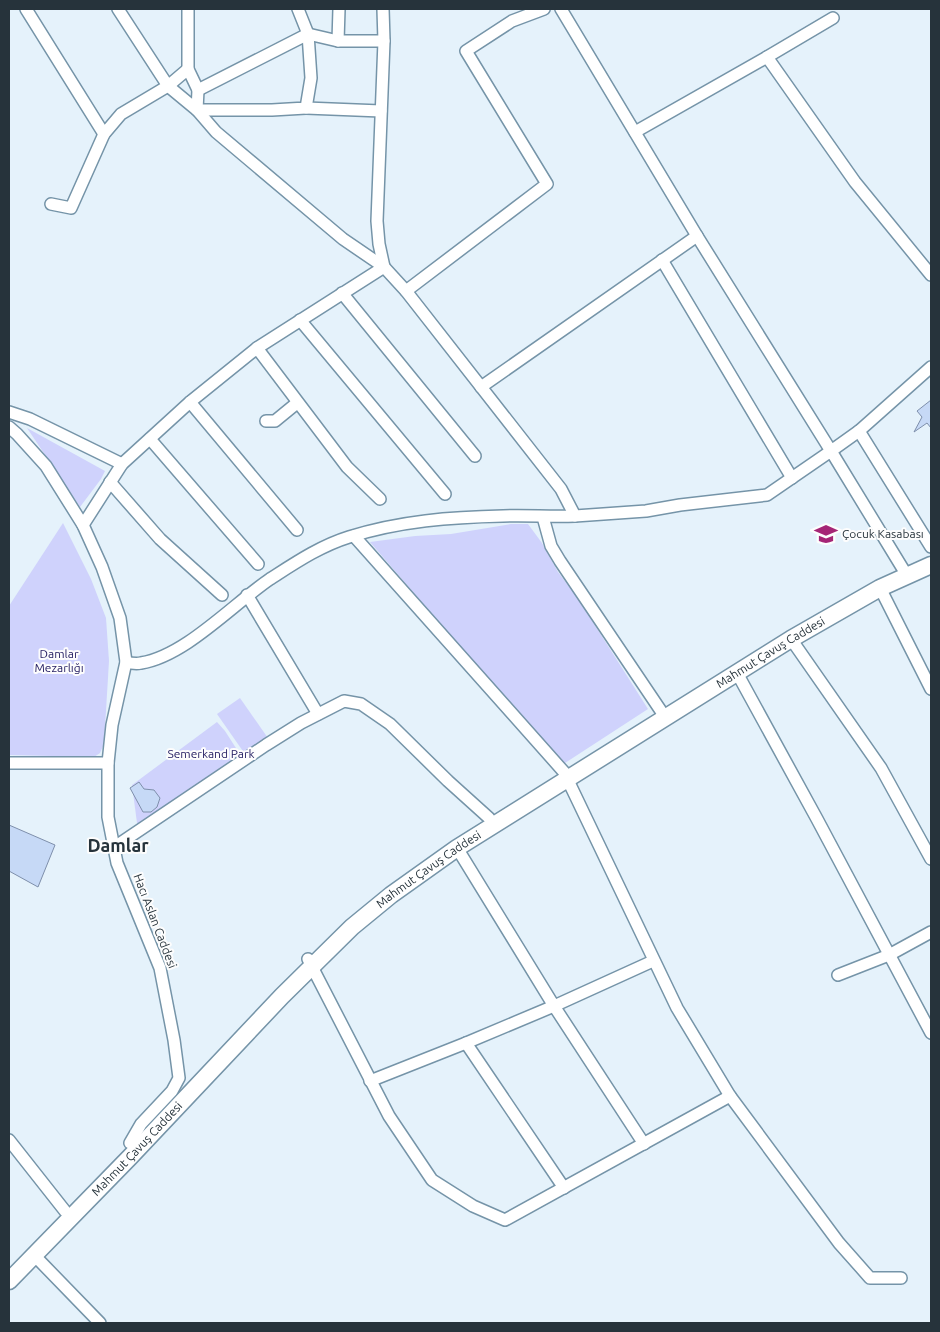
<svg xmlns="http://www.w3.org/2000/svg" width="940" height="1332" font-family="Ubuntu,sans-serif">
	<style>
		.green { fill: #cfd2fc }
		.building { fill: #c6d9f6; stroke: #7e8fab }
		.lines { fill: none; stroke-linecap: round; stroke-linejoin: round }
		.minor-casing { stroke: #7594a8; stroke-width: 14 }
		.secondary-casing { stroke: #7594a8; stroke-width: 19 }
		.minor { stroke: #fff; stroke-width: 11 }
		.secondary { stroke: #fff; stroke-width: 16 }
		.labels { text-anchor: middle; stroke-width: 4; stroke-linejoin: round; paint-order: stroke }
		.poi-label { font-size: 12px; fill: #26333b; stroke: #fdfdfd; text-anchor: start }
		.street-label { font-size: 12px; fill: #26333b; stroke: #fdfdfd }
		.park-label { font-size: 12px; fill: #272064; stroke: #fdfdfd }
		.district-label { font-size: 18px; font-weight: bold; fill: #26333b; stroke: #fdfdfd }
	</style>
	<rect width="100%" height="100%" fill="#e5f2fb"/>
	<!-- green -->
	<g class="green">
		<polygon points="27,428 105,471 101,479 80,507"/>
		<polygon points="63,523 91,579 106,618 109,661 104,744 100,753 94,757 9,755 9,606"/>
		<polygon points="511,524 528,524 542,543 558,572 577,597 648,709 565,763 484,675 370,542 415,536 451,534"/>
		<polygon points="240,698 270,741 247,757 217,714"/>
		<polygon points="217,722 225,731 243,759 143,827 137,823 132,785"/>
	</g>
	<!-- building -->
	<g class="building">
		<polygon points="931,400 931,428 927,423 914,432 922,417 917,411"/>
		<polygon points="139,782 144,789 154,790 160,798 157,807 151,812 143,812 130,788"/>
		<polygon points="9,825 55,845 38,887 9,871"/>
	</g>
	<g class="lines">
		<defs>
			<g id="minor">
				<polyline points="26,9 104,134"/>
				<polyline points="118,9 168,86 197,110 216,132 343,239 384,267"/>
				<polyline points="188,9 188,69 198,90 197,110 272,110 306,108 311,78 308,34 298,9"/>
				<polyline points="561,9 697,236 831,451 859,431 931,367"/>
				<polyline points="338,41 339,9"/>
				<polyline points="767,57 833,18"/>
				<polyline points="198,90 308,34 338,41 384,41 383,9"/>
				<polyline points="306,108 381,111"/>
				<polyline points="635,132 767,57 855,182 931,275"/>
				<polyline points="51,204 71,208 104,134 121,114 168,86 188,69"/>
				<polyline points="662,260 792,478"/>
				<polyline points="384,267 379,244 377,221 384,41"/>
				<polyline points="406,291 547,184 466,51 512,21 544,9"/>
				<polyline points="342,293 475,456"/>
				<polyline points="300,320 445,494"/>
				<polyline points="257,348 347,467 380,499"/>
				<polyline points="481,387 697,236"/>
				<polyline points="190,402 297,530"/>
				<polyline points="9,412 30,419 122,464"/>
				<polyline points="266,421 275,421 297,403"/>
				<polyline points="9,427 17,434 46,466 83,525 102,567 120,618 126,662 112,725 108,763 108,817 117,863 160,968 174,1040 179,1078 172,1091 141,1124 130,1143"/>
				<polyline points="859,431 931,547"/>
				<polyline points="150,439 258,564"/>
				<polyline points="110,482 160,539 222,595"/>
				<polyline points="543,517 551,546 560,561 661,711"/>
				<polyline points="83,525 122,464 190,402 257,348 384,267 406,291 561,489 575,516 646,511 680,505 767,495 831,451 903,569"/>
				<polyline points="354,536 564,772 677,1008 730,1096 839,1243 870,1278 901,1278"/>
				<polyline points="880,588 931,689"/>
				<polyline points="247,595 318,714"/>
				<polyline points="791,639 881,768 931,859"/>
				<path d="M126,662C130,663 136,664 141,663C185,656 232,605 270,579C295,563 320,546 349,537C399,521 452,517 503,516C527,515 551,517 575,516"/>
				<polyline points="737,673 817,819 931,1033"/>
				<polyline points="9,763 108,763"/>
				<polyline points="113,848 266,745 301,723 344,701 361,704 390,724 448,781 489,818"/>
				<polyline points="308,959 389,1116 432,1180 473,1206 505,1220 730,1096"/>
				<polyline points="838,975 889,955 931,932"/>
				<polyline points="466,1043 564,1188"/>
				<polyline points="370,1081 466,1043 554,1006 457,848"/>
				<polyline points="9,1140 65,1211"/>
				<polyline points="644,1144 554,1006 653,961"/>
				<polyline points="34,1255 100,1323"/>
			</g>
			<g id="secondary">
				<path id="s1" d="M9,1281L130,1157L282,996L352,927L391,895L457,848L791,639L880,588L931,565"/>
			</g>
		</defs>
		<!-- minor casing -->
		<use href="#minor" class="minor-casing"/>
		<!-- secondary casing -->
		<use href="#secondary" class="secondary-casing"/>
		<!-- minor -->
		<use href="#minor" class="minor"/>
		<!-- secondary -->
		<use href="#secondary" class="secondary"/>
	</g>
	<!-- icons -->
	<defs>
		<symbol id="school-bare" viewBox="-9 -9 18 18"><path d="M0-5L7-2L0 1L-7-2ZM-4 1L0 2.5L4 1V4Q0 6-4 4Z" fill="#a52576" stroke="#fdfdfd" stroke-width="2.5" paint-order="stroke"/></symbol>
	</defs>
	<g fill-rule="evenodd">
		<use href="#school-bare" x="810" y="518" width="32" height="32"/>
	</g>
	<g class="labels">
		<!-- poi labels -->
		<g class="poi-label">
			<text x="842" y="538">Çocuk Kasabası</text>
		</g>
		<!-- street labels -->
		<g class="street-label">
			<text dy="4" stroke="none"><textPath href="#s1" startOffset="994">Mahmut Çavuş Caddesi</textPath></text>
			<text dy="4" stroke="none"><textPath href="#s1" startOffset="589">Mahmut Çavuş Caddesi</textPath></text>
			<text transform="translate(155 921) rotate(69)" y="4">Hacı Aslan Caddesi</text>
			<text dy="4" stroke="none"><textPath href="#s1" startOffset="184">Mahmut Çavuş Caddesi</textPath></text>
		</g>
		<!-- park labels -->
		<g class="park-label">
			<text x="59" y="658">Damlar<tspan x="59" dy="14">Mezarlığı</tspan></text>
			<text x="211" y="758">Semerkand Park</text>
		</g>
		<!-- district labels -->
		<g class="district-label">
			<text x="118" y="852">Damlar</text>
		</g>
	</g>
	<!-- border -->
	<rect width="940" height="1332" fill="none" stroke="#26333b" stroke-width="20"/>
</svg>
